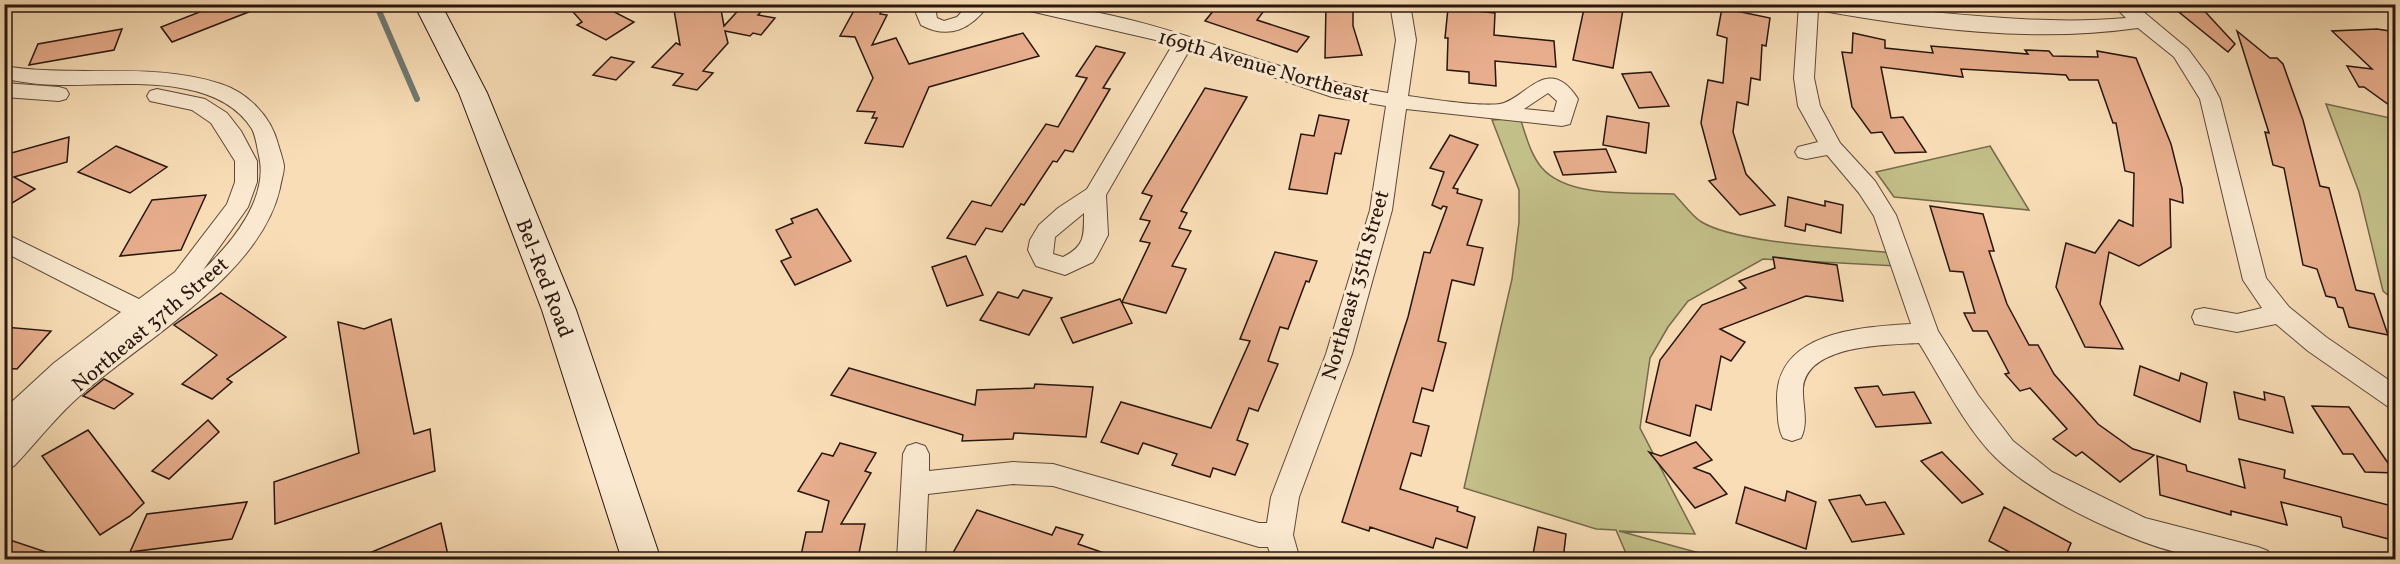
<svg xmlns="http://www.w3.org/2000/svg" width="2400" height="564" font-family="Vollkorn,serif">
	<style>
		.green { fill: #c3bf89; stroke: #766a4c; stroke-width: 1.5 }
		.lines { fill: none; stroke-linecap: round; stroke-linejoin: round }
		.stream { stroke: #6f7972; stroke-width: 6 }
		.building { fill: #e7ad8c; stroke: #28160e; stroke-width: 1.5 }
		.street-casing { stroke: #5c4838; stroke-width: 2 }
		.secondary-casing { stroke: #28160e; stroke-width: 2 }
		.street { fill: #fae9d0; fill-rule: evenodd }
		.secondary { fill: #fae9d0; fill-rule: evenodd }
		.labels { text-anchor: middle; stroke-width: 6; stroke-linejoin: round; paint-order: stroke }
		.street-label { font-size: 21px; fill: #28160e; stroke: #fae9d0 }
	</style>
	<rect width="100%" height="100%" fill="#f8ddb6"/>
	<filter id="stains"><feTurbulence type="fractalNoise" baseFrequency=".00333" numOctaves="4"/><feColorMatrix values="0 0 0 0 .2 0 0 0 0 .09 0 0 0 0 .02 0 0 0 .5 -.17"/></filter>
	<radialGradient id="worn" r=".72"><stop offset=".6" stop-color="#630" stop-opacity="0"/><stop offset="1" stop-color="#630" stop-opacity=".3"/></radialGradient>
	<!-- green -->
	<g class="green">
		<polygon points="2326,104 2395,119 2395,301 2383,291 2359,192"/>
		<path d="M1520,118C1526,135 1530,154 1542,168C1569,199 1636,192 1674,194C1682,202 1690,214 1700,221C1735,244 1849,248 1895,253L1897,266L1763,259L1688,301L1668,327L1650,358L1640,428L1695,534L1619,531L1721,559L1628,558L1616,530L1596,529L1464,488L1512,279L1519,222V190L1492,120Z"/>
		<polygon points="1990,146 2029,210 1894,197 1876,172"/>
	</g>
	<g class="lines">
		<!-- stream -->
		<polyline class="stream" points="376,4 417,99"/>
	</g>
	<!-- building -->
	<g class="building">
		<polygon points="220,4 264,6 172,42 161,27"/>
		<polygon points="566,4 599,4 634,22 606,40 577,25 582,22"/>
		<polygon points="673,4 720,4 724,26 744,4 768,4 758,15 775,18 761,35 753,33 750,36 725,31 728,43 703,71 713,73 697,90 673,85 683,74 652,67 676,43 680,45"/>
		<polygon points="1219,4 1269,4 1257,20 1309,37 1297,52 1205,21"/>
		<polygon points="1326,4 1353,4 1353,26 1362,55 1325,58"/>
		<polygon points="1585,4 1624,4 1613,68 1573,60"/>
		<polygon points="2169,4 2198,4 2235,44 2228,52"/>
		<polygon points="857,5 883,7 880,14 887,15 872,45 896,38 909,64 1023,33 1039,56 929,87 903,147 865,143 877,118 872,118 875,112 857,111 873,78 855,37 840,36"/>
		<polygon points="1448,8 1495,13 1494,35 1554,41 1556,67 1495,61 1496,86 1469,83 1469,72 1447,70 1448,38 1445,38"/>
		<polygon points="1722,8 1770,18 1766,46 1762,45 1760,80 1751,78 1748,105 1737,102 1733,132 1746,174 1775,205 1740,215 1709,181 1716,179 1701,123 1708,80 1723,83 1727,38 1717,35"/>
		<polygon points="122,29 114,50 29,65 38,44"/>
		<polygon points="2377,29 2396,32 2396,110 2364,87 2359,87 2347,66 2372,69 2332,31"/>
		<polygon points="2237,31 2270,58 2277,58 2283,64 2303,120 2320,186 2329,188 2356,290 2374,294 2388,335 2349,327 2343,308 2338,307 2335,298 2326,296 2317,269 2303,265 2284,168 2273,165 2265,132 2269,133"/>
		<polygon points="1853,33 1885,40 1885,48 1933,53 1931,46 2028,54 2025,50 2049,51 2053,56 2098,57 2097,51 2136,58 2171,144 2182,188 2183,203 2170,199 2171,247 2139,266 2109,252 2100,304 2123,349 2085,347 2056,287 2066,243 2095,253 2119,220 2133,226 2134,173 2125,171 2116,123 2113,123 2098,80 2069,80 2066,75 1961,69 1963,77 1881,67 1891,118 1903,117 1926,152 1895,153 1882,132 1871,133 1852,107 1842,52 1852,53"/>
		<polygon points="1096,46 1125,53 1103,88 1110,89 1073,152 1065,150 1057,162 1053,161 1024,205 1021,204 1002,232 986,228 975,245 947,238 972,201 991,206 1046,124 1058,127 1087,78 1076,76"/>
		<polygon points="611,57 634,62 616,80 593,75"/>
		<polygon points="1651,72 1669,106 1639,108 1622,74"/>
		<polygon points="1205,88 1247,97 1181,211 1187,213 1179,228 1191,231 1172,266 1186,269 1166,313 1122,302 1150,243 1140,241 1150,221 1140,219 1152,196 1142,193"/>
		<polygon points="1319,115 1349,120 1341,154 1335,153 1327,194 1289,189 1301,134 1314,136"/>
		<polygon points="1607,116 1649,123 1646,153 1603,145"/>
		<polygon points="1450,135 1478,145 1453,188 1458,189 1457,193 1482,200 1467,245 1483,248 1474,285 1452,280 1438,341 1446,343 1433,391 1422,388 1413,422 1429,426 1421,456 1411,453 1400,489 1458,507 1457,511 1475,517 1467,548 1436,538 1433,548 1370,527 1369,531 1342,522 1408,317 1424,252 1430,253 1447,207 1443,206 1441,209 1432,205 1444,172 1430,168"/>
		<polygon points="69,137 67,162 14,177 35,189 4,208 4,155"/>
		<polygon points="116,146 167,167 130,193 78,172"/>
		<polygon points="1606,149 1616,172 1563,175 1554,152"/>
		<polygon points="206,195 181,250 120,256 152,200"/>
		<polygon points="1788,197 1825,206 1825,201 1843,205 1841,233 1806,224 1805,231 1785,226"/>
		<polygon points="1930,206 1983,214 1994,251 1989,251 2007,304 2029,345 2038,345 2054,374 2098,424 2133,449 2154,455 2120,482 2082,452 2076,456 2053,439 2067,429 2030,388 2020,391 2005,374 2009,373 1987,331 1973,331 1964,313 1975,313 1963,272 1950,271"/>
		<polygon points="817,209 851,261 795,285 781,261 791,257 776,230 793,223 791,219"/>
		<polygon points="1275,252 1317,261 1309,282 1306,281 1288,329 1280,327 1268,361 1278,364 1258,411 1249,408 1237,440 1248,444 1235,475 1213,468 1210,477 1172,465 1177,454 1143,443 1138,454 1101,442 1121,402 1211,428 1250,341 1240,339"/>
		<polygon points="966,256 983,295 947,306 932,267"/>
		<polygon points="1773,257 1837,265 1843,301 1806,296 1720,329 1745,342 1731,361 1721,356 1711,410 1696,405 1690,436 1646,422 1660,360 1702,305 1746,288 1739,281 1775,268"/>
		<polygon points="1023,290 1052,298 1029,335 980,320 998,292 1018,298"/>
		<polygon points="221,293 286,337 227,379 232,382 212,399 182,384 217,355 174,325"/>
		<polygon points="1120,299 1132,323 1073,343 1061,318"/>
		<polygon points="391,319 414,434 430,429 435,471 275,524 274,482 359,453 338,322 364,329"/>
		<polygon points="4,327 51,331 17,369 4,368"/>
		<polygon points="2140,366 2179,381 2181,373 2207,383 2200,422 2134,395"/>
		<polygon points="849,368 975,405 977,390 1034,388 1035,384 1093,387 1086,437 1014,433 1013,439 962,441 963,435 831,395"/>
		<polygon points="104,379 133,394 114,409 83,396"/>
		<polygon points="1878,386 1883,395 1914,392 1931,423 1876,427 1855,388"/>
		<polygon points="2234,392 2265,400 2264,392 2284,397 2293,433 2239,419"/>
		<polygon points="2312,406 2349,407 2395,473 2365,472 2353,454 2343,454"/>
		<polygon points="208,420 219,432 169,479 152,471"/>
		<polygon points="88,430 144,503 130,516 100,535 42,456"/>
		<polygon points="1696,442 1712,460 1694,468 1710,474 1727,494 1695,508 1649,452 1661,456"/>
		<polygon points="840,443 876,453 865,471 871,473 841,524 865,524 858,558 800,560 806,532 822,532 829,501 798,491 822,453 833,456"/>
		<polygon points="1942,452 1983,494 1962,503 1921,461"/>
		<polygon points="2157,456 2186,465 2187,471 2245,488 2239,459 2285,470 2284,478 2396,507 2396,541 2343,527 2341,517 2281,502 2287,525 2231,511 2231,515 2160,495"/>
		<polygon points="1745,487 1785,501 1787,491 1816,502 1806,549 1736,523"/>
		<polygon points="1860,495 1866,505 1885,502 1904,534 1852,542 1829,500"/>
		<polygon points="247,502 232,539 130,552 147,514"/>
		<polygon points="2004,507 2071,543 2064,560 2024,560 1989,541"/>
		<polygon points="977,510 1052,535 1056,527 1083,535 1078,544 1113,556 1113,560 949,560"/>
		<polygon points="441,523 449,560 355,560 355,559"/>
		<polygon points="1538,527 1566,534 1563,560 1532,560"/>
		<polygon points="4,538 58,556 58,560 4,560"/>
	</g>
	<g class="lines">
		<defs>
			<g id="street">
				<path d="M921,4H940L936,13L937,18L944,21L957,17L969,4H989C972,29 949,40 921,25L916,13Z"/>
				<path d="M1015,4C1144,4 1262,73 1388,93L1396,40L1390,4H1410L1416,40L1408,96C1431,99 1479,107 1500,104C1525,100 1548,52 1578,99L1570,124L1562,126L1406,109L1392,210L1352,354L1299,497L1293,535L1300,560H1272L1268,547H1259L1053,486L1013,484L928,494L925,560H897L903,454L907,446L916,443L925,446L929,454V471L1013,462L1053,464L1259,523H1267L1271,497L1326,354L1370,210L1386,106L1332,97L1190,49L1106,195L1108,235L1097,256L1093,262L1065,275L1036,266L1028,250L1030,240L1039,225L1058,208L1087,189L1173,44L1017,8ZM1548,93L1557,101L1554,112L1524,109ZM1084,213C1084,236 1085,246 1063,257L1053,254L1055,237Z"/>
				<path d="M1799,4C1908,4 2016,28 2126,18L2112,4H2134L2188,49L2208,76L2220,99L2266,278L2289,307L2326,337L2396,385V409L2387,406L2308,351L2276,324L2237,332L2195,324L2192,317L2195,310L2204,308L2237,314L2262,308L2243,280L2200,99L2174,57L2138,28C2034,43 1922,29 1818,10L1814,78L1820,106L1840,143L1875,181L1896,215L1938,331L1978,395L2013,441L2052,472L2145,518L2258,547L2268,551L2272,560C2251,560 2228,562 2208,559C2147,551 2039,501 1995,457C1965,427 1942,380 1919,343C1887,345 1807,344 1803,388C1802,404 1809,422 1801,438L1792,441L1783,438C1777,427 1778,413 1777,401C1775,332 1860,327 1911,324L1874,216L1859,193L1827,155L1806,159L1798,157L1795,152L1798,147L1818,142L1798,106L1794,78Z"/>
				<path d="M4,66C76,78 151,61 221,84C248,93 271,116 278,144C280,151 283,159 284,166C284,173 281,181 280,188C261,274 145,339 82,394C57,415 37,442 14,466L4,469V440L10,435L4,437V409L54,363L121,312L4,252V233L139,299L175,272L227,204L235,182V161L211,123L192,110L150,101L147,96L150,91L157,89L205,99L227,113L241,131L257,161V182L248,207L203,270C232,243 269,198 259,156C257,147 256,137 252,129C216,71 117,86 59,85C41,85 23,82 4,79Z"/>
				<polygon points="4,83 59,87 66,89 69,94 66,99 59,101 4,97"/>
			</g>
			<polygon id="secondary" points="414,4 441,4 487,93 576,310 661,560 622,560 542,310 459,93"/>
		</defs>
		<!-- street casing -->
		<use href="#street" class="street-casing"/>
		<!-- secondary casing -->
		<use href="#secondary" class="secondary-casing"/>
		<!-- street -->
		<use href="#street" class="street"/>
		<!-- secondary -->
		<use href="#secondary" class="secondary"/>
	</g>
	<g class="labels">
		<!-- street labels -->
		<g class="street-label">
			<text transform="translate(1264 66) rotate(16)" y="7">169th Avenue Northeast</text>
			<text transform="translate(545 278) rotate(69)" y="7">Bel-Red Road</text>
			<text transform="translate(1355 285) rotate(-74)" y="7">Northeast 35th Street</text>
			<text transform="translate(150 324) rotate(-40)" y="7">Northeast 37th Street</text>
		</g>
	</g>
	<!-- margin -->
	<rect width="2400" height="564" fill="none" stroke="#f8ddb6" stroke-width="24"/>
	<rect x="6" y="6" width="2388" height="552" fill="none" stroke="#28160e" stroke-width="3"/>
	<rect x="12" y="12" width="2376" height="540" fill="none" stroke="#28160e" stroke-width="1.5"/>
	<rect width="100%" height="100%" filter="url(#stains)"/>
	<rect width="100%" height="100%" fill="url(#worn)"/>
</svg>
